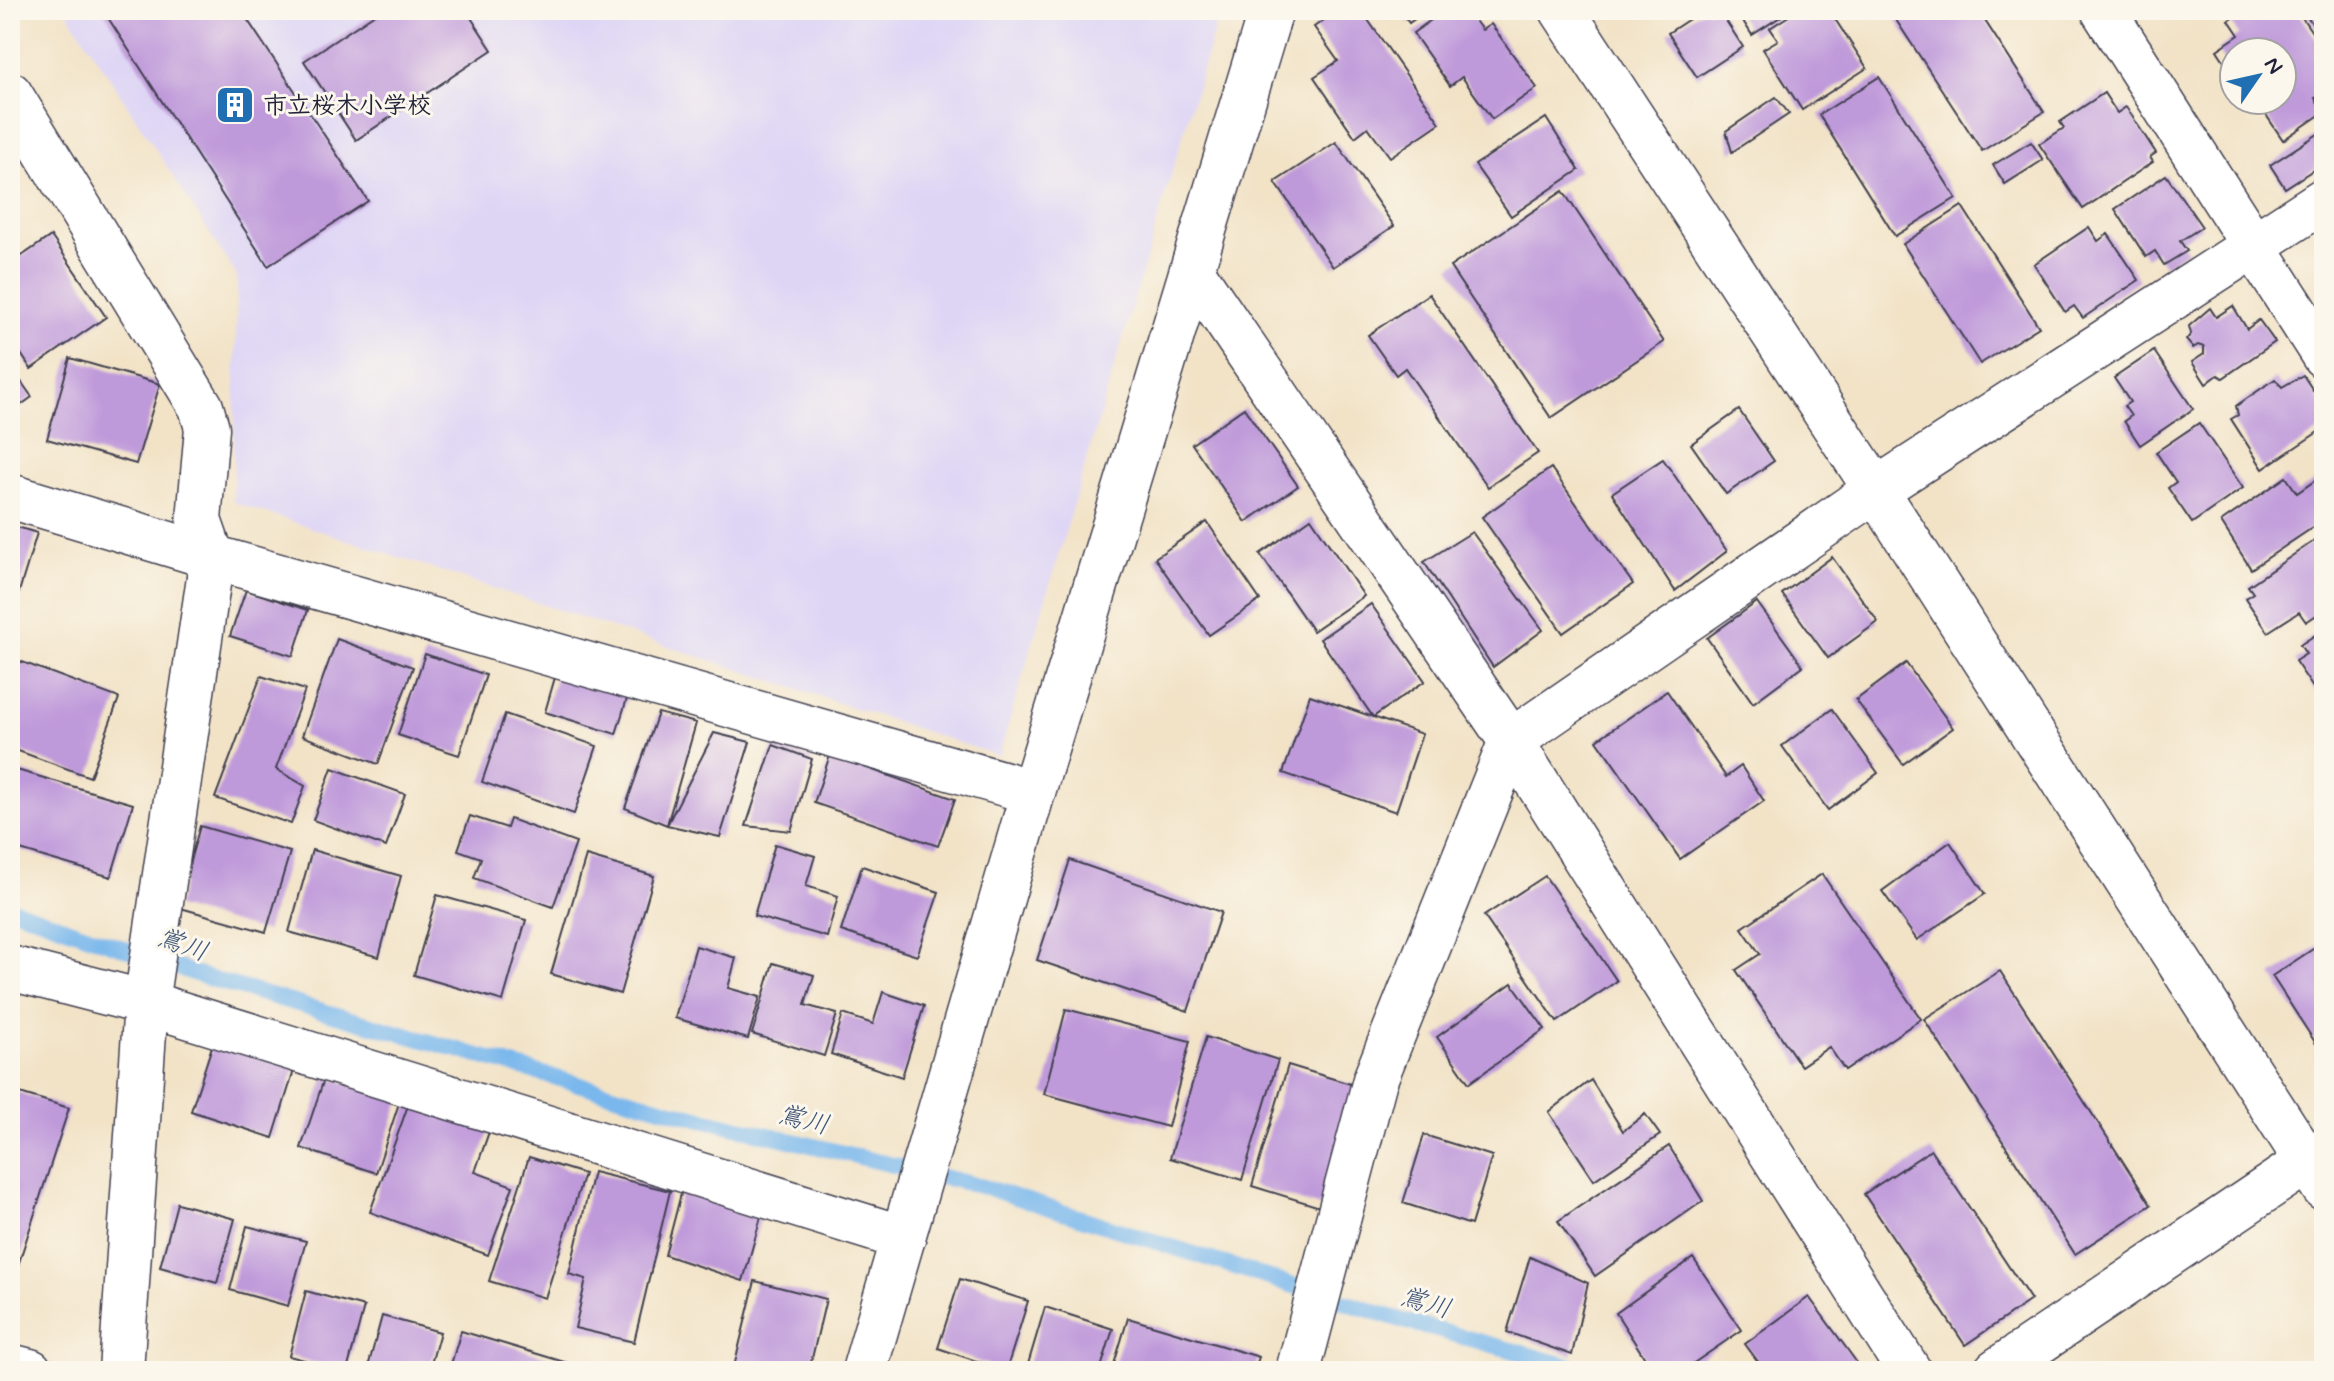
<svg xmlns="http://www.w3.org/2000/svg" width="2334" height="1381" font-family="Mynerve,'Klee One',sans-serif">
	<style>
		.built { fill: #ded5f5 }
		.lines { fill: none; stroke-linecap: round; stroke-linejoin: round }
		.stream { stroke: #79b7ec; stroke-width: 16 }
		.building { fill: #bf9ada }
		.minor-casing { stroke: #413f50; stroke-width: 47 }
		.minor { stroke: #fff; stroke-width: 44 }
		.labels { text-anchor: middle; stroke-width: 6; stroke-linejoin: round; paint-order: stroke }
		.poi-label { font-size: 24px; font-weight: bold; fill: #22223b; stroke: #fbf7ec; text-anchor: start }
		.water-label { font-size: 26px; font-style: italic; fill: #405679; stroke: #fbf7ec }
	</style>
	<rect width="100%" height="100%" fill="#fbf7ec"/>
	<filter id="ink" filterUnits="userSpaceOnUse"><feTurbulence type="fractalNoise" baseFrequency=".0125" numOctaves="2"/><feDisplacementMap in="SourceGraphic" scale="16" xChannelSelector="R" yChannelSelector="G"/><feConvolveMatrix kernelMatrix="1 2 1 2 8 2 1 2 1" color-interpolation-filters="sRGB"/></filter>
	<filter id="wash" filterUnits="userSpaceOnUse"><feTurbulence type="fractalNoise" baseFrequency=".006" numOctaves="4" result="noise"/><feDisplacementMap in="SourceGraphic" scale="32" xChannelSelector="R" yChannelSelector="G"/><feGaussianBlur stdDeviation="1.8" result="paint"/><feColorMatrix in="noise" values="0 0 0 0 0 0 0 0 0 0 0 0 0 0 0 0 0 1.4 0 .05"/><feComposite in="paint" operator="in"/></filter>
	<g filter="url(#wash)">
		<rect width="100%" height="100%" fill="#f2e3c7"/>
		<!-- built -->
		<polygon class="built" points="66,10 1220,10 999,756 233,502 237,276"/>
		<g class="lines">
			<!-- stream -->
			<polyline class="stream" points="10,908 207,978 686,1115 984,1187 1404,1321 1588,1371"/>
		</g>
		<g id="blocks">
			<!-- building -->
			<g class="building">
				<polygon points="103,10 241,10 368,201 268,266"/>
				<polygon points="381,10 466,10 492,50 356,140 304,61"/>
				<polygon points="1338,10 1361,10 1440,123 1390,157 1368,127 1355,137 1314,77 1338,61 1314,27"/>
				<polygon points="1400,10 1427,10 1409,23"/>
				<polygon points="1445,10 1467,10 1482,30 1491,24 1537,88 1492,119 1462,77 1450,86 1413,33"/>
				<polygon points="1703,10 1719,10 1743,47 1697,77 1668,33"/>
				<polygon points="1736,10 1791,10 1752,35"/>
				<polygon points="1798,10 1829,10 1867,68 1802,110 1763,49 1778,40 1770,28"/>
				<polygon points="1911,10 1978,10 2044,112 1982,151 1896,20"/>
				<polygon points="2244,10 2297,10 2324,50 2324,82 2322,84 2324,92 2315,98 2324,112 2283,140 2256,100 2282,100 2282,52 2234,52 2234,76 2217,50 2239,35 2229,20"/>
				<polygon points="2303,10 2324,10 2324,41"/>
				<polygon points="1879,77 1956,198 1895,236 1819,115"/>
				<polygon points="2104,93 2117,113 2126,107 2156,153 2150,157 2153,162 2083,209 2039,144 2064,128 2060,122"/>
				<polygon points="1776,97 1789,114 1732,152 1726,131"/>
				<polygon points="1546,118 1579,170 1511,216 1475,165"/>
				<polygon points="2324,130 2324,163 2285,188 2270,165"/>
				<polygon points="1336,142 1394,226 1333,267 1275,182"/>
				<polygon points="2031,142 2043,160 2005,184 1993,165"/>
				<polygon points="2166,175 2202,227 2180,241 2187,251 2164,265 2155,251 2146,257 2115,209"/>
				<polygon points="1563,191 1664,342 1551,418 1450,267"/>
				<polygon points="1962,206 2039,327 1980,364 1903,244"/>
				<polygon points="2089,227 2098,241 2108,234 2139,280 2083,318 2074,306 2065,312 2034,264"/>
				<polygon points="51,236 106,317 31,369 10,337 10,264"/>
				<polygon points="1429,294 1538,453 1488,487 1405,368 1396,375 1368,335"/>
				<polygon points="2233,306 2247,329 2259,320 2275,342 2223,378 2218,375 2206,384 2192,362 2204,354 2204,347 2198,345 2193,348 2186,340 2191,334 2189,326 2210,308 2216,317"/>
				<polygon points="2154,351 2193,409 2140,445 2124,421 2131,416 2124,406 2130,402 2114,378"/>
				<polygon points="70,358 160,384 136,464 47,439"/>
				<polygon points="10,366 32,397 10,413"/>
				<polygon points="2303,375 2324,407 2324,428 2263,469 2231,419 2238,415 2236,406 2275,379 2282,387"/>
				<polygon points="1244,408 1298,486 1246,522 1192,444"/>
				<polygon points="1739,410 1774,461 1726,494 1691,444"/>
				<polygon points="2199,423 2243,488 2192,523 2168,488 2176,482 2156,452"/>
				<polygon points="1663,459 1727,551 1675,591 1612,493"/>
				<polygon points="1551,468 1633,584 1563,633 1482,517"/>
				<polygon points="2286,477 2297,493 2316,480 2324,492 2324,520 2251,569 2221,522"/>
				<polygon points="1311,518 1364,596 1313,631 1260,554"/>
				<polygon points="1207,522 1260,600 1209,635 1155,558"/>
				<polygon points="10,525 37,533 11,618 10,618"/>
				<polygon points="1472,532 1543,630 1493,667 1424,562"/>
				<polygon points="2324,534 2324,610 2306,622 2299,612 2268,632 2245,598 2253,593 2248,586"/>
				<polygon points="1832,557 1878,622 1828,658 1782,594"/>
				<polygon points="246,590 308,610 293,656 230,636"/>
				<polygon points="1757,602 1803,666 1753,703 1707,638"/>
				<polygon points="1371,604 1425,681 1373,717 1320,639"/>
				<polygon points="2324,629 2324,704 2295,661 2306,654 2300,645"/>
				<polygon points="337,639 413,667 378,764 302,736"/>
				<polygon points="425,654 486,675 459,755 398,735"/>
				<polygon points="14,659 119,698 90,777 10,748 10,670"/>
				<polygon points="1906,663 1953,728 1903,764 1856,700"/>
				<polygon points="558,667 630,689 616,734 545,712"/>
				<polygon points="261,676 305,690 276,769 305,786 291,824 215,798"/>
				<polygon points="1667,691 1726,777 1741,766 1764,801 1680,859 1597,740"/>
				<polygon points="1310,695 1422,734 1396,812 1283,773"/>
				<polygon points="1832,709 1878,773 1828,810 1782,746"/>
				<polygon points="658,713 696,723 667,825 714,733 750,742 720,837 667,825 625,808"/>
				<polygon points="505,714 597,746 574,814 482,782"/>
				<polygon points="773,745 812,759 791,831 746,826"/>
				<polygon points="830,755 955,799 938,846 814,803"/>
				<polygon points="10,768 133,804 111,877 10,847"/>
				<polygon points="332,768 405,794 386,847 313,820"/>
				<polygon points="470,816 507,828 510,819 576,843 553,907 474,878 481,858 458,850"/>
				<polygon points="200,826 290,852 266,932 177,907"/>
				<polygon points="1950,842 1985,894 1917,940 1882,891"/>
				<polygon points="775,844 815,856 806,886 838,896 827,937 754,916"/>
				<polygon points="312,850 401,876 379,957 289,932"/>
				<polygon points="586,856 654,876 620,994 551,974"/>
				<polygon points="1070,860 1221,912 1188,1011 1037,960"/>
				<polygon points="862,866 939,892 917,956 841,931"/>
				<polygon points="1822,874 1921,1019 1845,1070 1829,1047 1801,1066 1736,970 1760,954 1742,928"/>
				<polygon points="1545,876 1617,981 1557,1022 1484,916"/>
				<polygon points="437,895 526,920 503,1001 414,975"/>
				<polygon points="2319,945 2324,952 2324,1056 2272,976"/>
				<polygon points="696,946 736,958 728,988 760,997 748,1039 675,1018"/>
				<polygon points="773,963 814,975 805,1005 837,1014 824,1056 752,1034"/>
				<polygon points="2000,971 2151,1205 2075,1254 1924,1019"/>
				<polygon points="1512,983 1545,1029 1469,1083 1437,1037"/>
				<polygon points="883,992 924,1006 902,1077 831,1054 843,1014 873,1024"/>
				<polygon points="1066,1009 1190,1041 1168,1127 1044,1094"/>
				<polygon points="215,1037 296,1064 273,1138 191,1111"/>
				<polygon points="1206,1037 1278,1060 1242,1180 1170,1158"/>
				<polygon points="1288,1065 1360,1087 1323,1208 1252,1186"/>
				<polygon points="325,1076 400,1100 376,1173 301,1148"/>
				<polygon points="1591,1080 1623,1131 1645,1114 1660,1135 1594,1180 1549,1112"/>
				<polygon points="10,1090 69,1108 11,1287 10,1287"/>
				<polygon points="411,1097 491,1126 475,1172 513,1186 488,1255 370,1212"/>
				<polygon points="1424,1135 1492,1156 1471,1225 1403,1203"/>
				<polygon points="1669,1146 1703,1201 1595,1276 1558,1221"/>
				<polygon points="1931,1150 2031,1300 1965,1345 1864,1194"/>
				<polygon points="529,1157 584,1174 545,1298 489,1281"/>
				<polygon points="593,1172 670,1191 634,1342 575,1328 586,1279 569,1274"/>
				<polygon points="682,1190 761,1217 743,1281 665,1255"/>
				<polygon points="177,1203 235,1219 217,1283 160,1267"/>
				<polygon points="247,1226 306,1241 288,1306 230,1290"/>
				<polygon points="1530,1257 1588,1283 1572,1355 1507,1332"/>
				<polygon points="1693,1258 1742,1330 1682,1371 1653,1371 1616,1313"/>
				<polygon points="960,1279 1028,1301 1006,1371 938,1348"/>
				<polygon points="755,1281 826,1299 809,1371 733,1371"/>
				<polygon points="306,1291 364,1307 347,1371 289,1356"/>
				<polygon points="1809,1297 1863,1371 1765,1371 1745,1344"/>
				<polygon points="1045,1307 1113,1329 1100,1371 1026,1371"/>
				<polygon points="382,1316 440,1332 429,1371 367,1371"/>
				<polygon points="1128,1318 1259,1357 1254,1371 1112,1371"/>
				<polygon points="461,1331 591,1370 591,1371 449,1371"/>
			</g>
		</g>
	</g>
	<g filter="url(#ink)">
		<use href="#blocks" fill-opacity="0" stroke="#413f50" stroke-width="2"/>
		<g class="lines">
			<defs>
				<g id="minor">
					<polyline points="1562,10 1876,490 2324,1188"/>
					<polyline points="2103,10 2324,356"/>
					<polyline points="10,94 201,407 207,428 199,520 212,557 146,1003 121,1371"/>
					<polyline points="1193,272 1511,741 1909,1371"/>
					<polyline points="10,496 212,557 1033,792"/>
					<polyline points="10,968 146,1003 903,1238"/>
					<polyline points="10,1366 30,1371"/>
					<polyline points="864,1371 1033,792 1271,10"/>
					<polyline points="1298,1371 1375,1080 1511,741 1876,490 2324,200"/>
					<polyline points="1996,1371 2324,1150"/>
				</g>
			</defs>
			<!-- minor casing -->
			<use href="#minor" class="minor-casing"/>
			<!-- minor -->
			<use href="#minor" class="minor"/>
		</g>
	</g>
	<!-- icons -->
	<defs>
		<symbol id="building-square" viewBox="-11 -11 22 22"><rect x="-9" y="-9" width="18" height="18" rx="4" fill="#1f6fb2" stroke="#fbf7ec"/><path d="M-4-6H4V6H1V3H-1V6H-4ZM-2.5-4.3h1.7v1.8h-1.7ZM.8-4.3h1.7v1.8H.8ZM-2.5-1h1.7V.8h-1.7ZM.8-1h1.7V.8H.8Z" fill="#fff"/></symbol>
	</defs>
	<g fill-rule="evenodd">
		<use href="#building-square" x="213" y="83" width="44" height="44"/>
	</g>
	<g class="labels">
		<!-- poi labels -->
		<g class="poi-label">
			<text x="263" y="113">市立桜木小学校</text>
		</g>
		<!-- water labels -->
		<g class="water-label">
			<text transform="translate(183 944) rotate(19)" y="9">鴬川</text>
			<text transform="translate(804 1119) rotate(14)" y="9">鴬川</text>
			<text transform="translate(1426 1302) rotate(16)" y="9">鴬川</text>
		</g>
	</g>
	<!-- margin -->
	<rect width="2334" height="1381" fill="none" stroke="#fbf7ec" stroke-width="40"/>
	<!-- north arrow -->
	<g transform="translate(2258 76) rotate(56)"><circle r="38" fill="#fbf7ec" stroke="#a4a2a5" stroke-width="2"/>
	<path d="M0-6L14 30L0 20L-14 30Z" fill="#1f6fb2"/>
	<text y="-12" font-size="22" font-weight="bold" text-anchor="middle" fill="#22223b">N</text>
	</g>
</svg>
